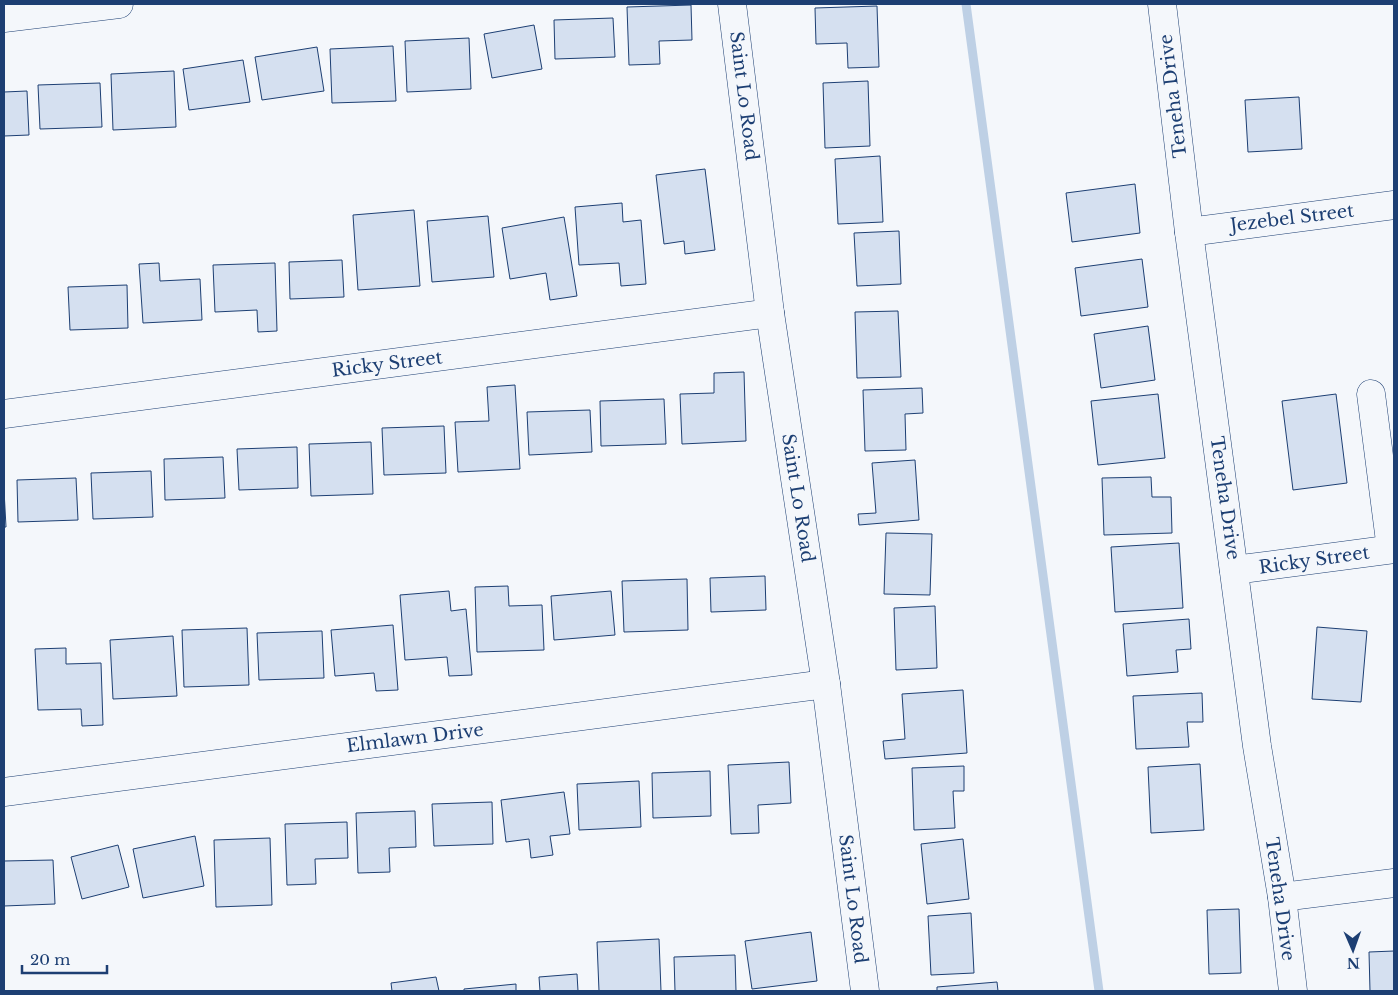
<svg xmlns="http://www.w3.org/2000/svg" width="1398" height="995" font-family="'Libre Baskerville',serif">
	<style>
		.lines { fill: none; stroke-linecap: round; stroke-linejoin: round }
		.stream { stroke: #bed0e5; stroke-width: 9 }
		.building { fill: #d5e0f0; stroke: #1d3f73 }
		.minor-casing { stroke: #1d3f73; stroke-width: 29 }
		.minor { stroke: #f4f7fb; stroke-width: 28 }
		.labels { text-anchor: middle; stroke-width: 4; stroke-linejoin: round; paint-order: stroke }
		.street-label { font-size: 18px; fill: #1d3f73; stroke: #f4f7fb }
	</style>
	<rect width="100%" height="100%" fill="#f4f7fb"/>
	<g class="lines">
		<!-- stream -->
		<polyline class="stream" points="966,4 1099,991"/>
	</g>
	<!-- building -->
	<g class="building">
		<polygon points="691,5 692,40 659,41 660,64 629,65 627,7"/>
		<polygon points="877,6 879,67 848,68 847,43 816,44 815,8"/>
		<polygon points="613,18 615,57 555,59 554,20"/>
		<polygon points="534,25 542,69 492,78 484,34"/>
		<polygon points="469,38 471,89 407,92 405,41"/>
		<polygon points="393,46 396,101 332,103 330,49"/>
		<polygon points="317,47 324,91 262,100 255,57"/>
		<polygon points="243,60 250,102 189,110 183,69"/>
		<polygon points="174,71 176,127 113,130 111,74"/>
		<polygon points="868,81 870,146 825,148 823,83"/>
		<polygon points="100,83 102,127 40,129 38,85"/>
		<polygon points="27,91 29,135 4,136 4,92"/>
		<polygon points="1299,97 1302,149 1248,152 1245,100"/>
		<polygon points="880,156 883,222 838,224 835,159"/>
		<polygon points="705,169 715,250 685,254 684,241 664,244 656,175"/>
		<polygon points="1135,184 1140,233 1072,242 1066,193"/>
		<polygon points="622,203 623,222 641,220 646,284 621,286 619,263 579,265 575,207"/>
		<polygon points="414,210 420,286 358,290 353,215"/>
		<polygon points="488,216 494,277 432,282 427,221"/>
		<polygon points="564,217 577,296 550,300 546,273 510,279 502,228"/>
		<polygon points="899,231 901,284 857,286 854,233"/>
		<polygon points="1142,259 1148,307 1081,316 1075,268"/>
		<polygon points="342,260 344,297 290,299 289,262"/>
		<polygon points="159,263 160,281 200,279 202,320 143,323 139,264"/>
		<polygon points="275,263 277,331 258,332 257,310 215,312 213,265"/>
		<polygon points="127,285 128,328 70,330 68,287"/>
		<polygon points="898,311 901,377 857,378 855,312"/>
		<polygon points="1148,326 1155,380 1101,388 1094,334"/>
		<polygon points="744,372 746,441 682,444 680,394 714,393 714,373"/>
		<polygon points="515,385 520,469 458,472 455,422 489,421 487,387"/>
		<polygon points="922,388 923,413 905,414 906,450 865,451 863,390"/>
		<polygon points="1158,394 1165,458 1098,465 1091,401"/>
		<polygon points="1336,394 1347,483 1293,490 1282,401"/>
		<polygon points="664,399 666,444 601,446 600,401"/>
		<polygon points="590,410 592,452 529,455 527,412"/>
		<polygon points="444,426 446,473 384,475 382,428"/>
		<polygon points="371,442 373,494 311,496 309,444"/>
		<polygon points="297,447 298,488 239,490 237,449"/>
		<polygon points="223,457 225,498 165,500 164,459"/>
		<polygon points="915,460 919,520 859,525 858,514 876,513 872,463"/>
		<polygon points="151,471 153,517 93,519 91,473"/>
		<polygon points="1151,477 1152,497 1171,497 1172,533 1104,535 1102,478"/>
		<polygon points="76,478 78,520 18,522 17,480"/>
		<polygon points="4,490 6,527 4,527"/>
		<polygon points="886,533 932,534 930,595 884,594"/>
		<polygon points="1179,543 1183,608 1115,612 1111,547"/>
		<polygon points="765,576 766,610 711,612 710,578"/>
		<polygon points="687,579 688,630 624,632 622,581"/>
		<polygon points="508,586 509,606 542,605 544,650 477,652 475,587"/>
		<polygon points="449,591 451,611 466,609 472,675 449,676 447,657 405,660 400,595"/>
		<polygon points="611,591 615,635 554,640 551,596"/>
		<polygon points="935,606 937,668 896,670 894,608"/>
		<polygon points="1189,619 1191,649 1176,650 1178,672 1127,676 1123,624"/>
		<polygon points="393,625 398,690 376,691 374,673 335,676 331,630"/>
		<polygon points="1317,627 1367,631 1361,702 1312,699"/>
		<polygon points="247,628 249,685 184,687 182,630"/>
		<polygon points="322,631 324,678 259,680 257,633"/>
		<polygon points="173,636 177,696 113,699 110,640"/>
		<polygon points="66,648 66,664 101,663 103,725 82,726 81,709 38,710 35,649"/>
		<polygon points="963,690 967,753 885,759 883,741 905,739 902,694"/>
		<polygon points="1202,693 1203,722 1187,722 1189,747 1136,749 1133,696"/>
		<polygon points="789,762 791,803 758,805 759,833 731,834 728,765"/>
		<polygon points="1200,764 1204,830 1151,833 1148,767"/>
		<polygon points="964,766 964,791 953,791 955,828 914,830 912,768"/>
		<polygon points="710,771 711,816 653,818 652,773"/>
		<polygon points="639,781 641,827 579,830 577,784"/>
		<polygon points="564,792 570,834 550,836 553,855 531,858 529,839 506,842 501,800"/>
		<polygon points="492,802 493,844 434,846 432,804"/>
		<polygon points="415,811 416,847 389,848 390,872 358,873 356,813"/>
		<polygon points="347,822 348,858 315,859 316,884 287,885 285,824"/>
		<polygon points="195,836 204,886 143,898 133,849"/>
		<polygon points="270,838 272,905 216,907 214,840"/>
		<polygon points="963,839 969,899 927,904 921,844"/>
		<polygon points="118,845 129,887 82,899 71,857"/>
		<polygon points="53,860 55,904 4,906 4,861"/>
		<polygon points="1239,909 1241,973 1209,974 1207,910"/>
		<polygon points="971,913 974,973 931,975 928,916"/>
		<polygon points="811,932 817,981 752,989 745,941"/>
		<polygon points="659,939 661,991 599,991 597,942"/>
		<polygon points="1394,951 1394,991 1370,991 1369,952"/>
		<polygon points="735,955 736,991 675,991 674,957"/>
		<polygon points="577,974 578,991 540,991 539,977"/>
		<polygon points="436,977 439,991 392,991 391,983"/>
		<polygon points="997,982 998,991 937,991 937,987"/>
		<polygon points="516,984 516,991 464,991 464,989"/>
	</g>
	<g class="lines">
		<defs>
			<g id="minor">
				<polyline points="732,4 770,313 826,684 865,991"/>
				<polyline points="1162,4 1189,232 1257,746 1282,897 1293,991"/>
				<polyline points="4,18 119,4"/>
				<polyline points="1189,232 1394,205"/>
				<polyline points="1371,394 1391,549"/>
				<polyline points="4,414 770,313"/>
				<polyline points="1234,570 1394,549"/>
				<polyline points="4,792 826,684"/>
				<polyline points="1282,897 1394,883"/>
			</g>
		</defs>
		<!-- minor casing -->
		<use href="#minor" class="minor-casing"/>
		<!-- minor -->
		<use href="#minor" class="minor"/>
	</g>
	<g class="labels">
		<!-- street labels -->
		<g class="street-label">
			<text transform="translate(744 96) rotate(83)" y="6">Saint Lo Road</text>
			<text transform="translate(1173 96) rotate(-97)" y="6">Teneha Drive</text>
			<text transform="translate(1292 218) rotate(-7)" y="6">Jezebel Street</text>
			<text transform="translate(387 364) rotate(-7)" y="6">Ricky Street</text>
			<text transform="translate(798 498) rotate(81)" y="6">Saint Lo Road</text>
			<text transform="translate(1225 498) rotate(82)" y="6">Teneha Drive</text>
			<text transform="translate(1314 560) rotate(-8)" y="6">Ricky Street</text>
			<text transform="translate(415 738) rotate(-7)" y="6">Elmlawn Drive</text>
			<text transform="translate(853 899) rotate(83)" y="6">Saint Lo Road</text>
			<text transform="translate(1280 899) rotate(82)" y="6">Teneha Drive</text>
		</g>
	</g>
	<!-- border -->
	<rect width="1398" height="995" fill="none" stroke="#1d3f73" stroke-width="10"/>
	<!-- north arrow -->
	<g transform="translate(1353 950) rotate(178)" stroke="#f4f7fb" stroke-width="4" paint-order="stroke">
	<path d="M0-4L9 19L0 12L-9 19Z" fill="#1d3f73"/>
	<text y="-8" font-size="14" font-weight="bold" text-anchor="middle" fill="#1d3f73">N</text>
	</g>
	<!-- scale -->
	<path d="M22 965v8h85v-8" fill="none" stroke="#1d3f73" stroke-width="2.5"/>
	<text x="30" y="965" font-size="15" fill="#1d3f73" stroke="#f4f7fb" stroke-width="4" paint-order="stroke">20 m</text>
</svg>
